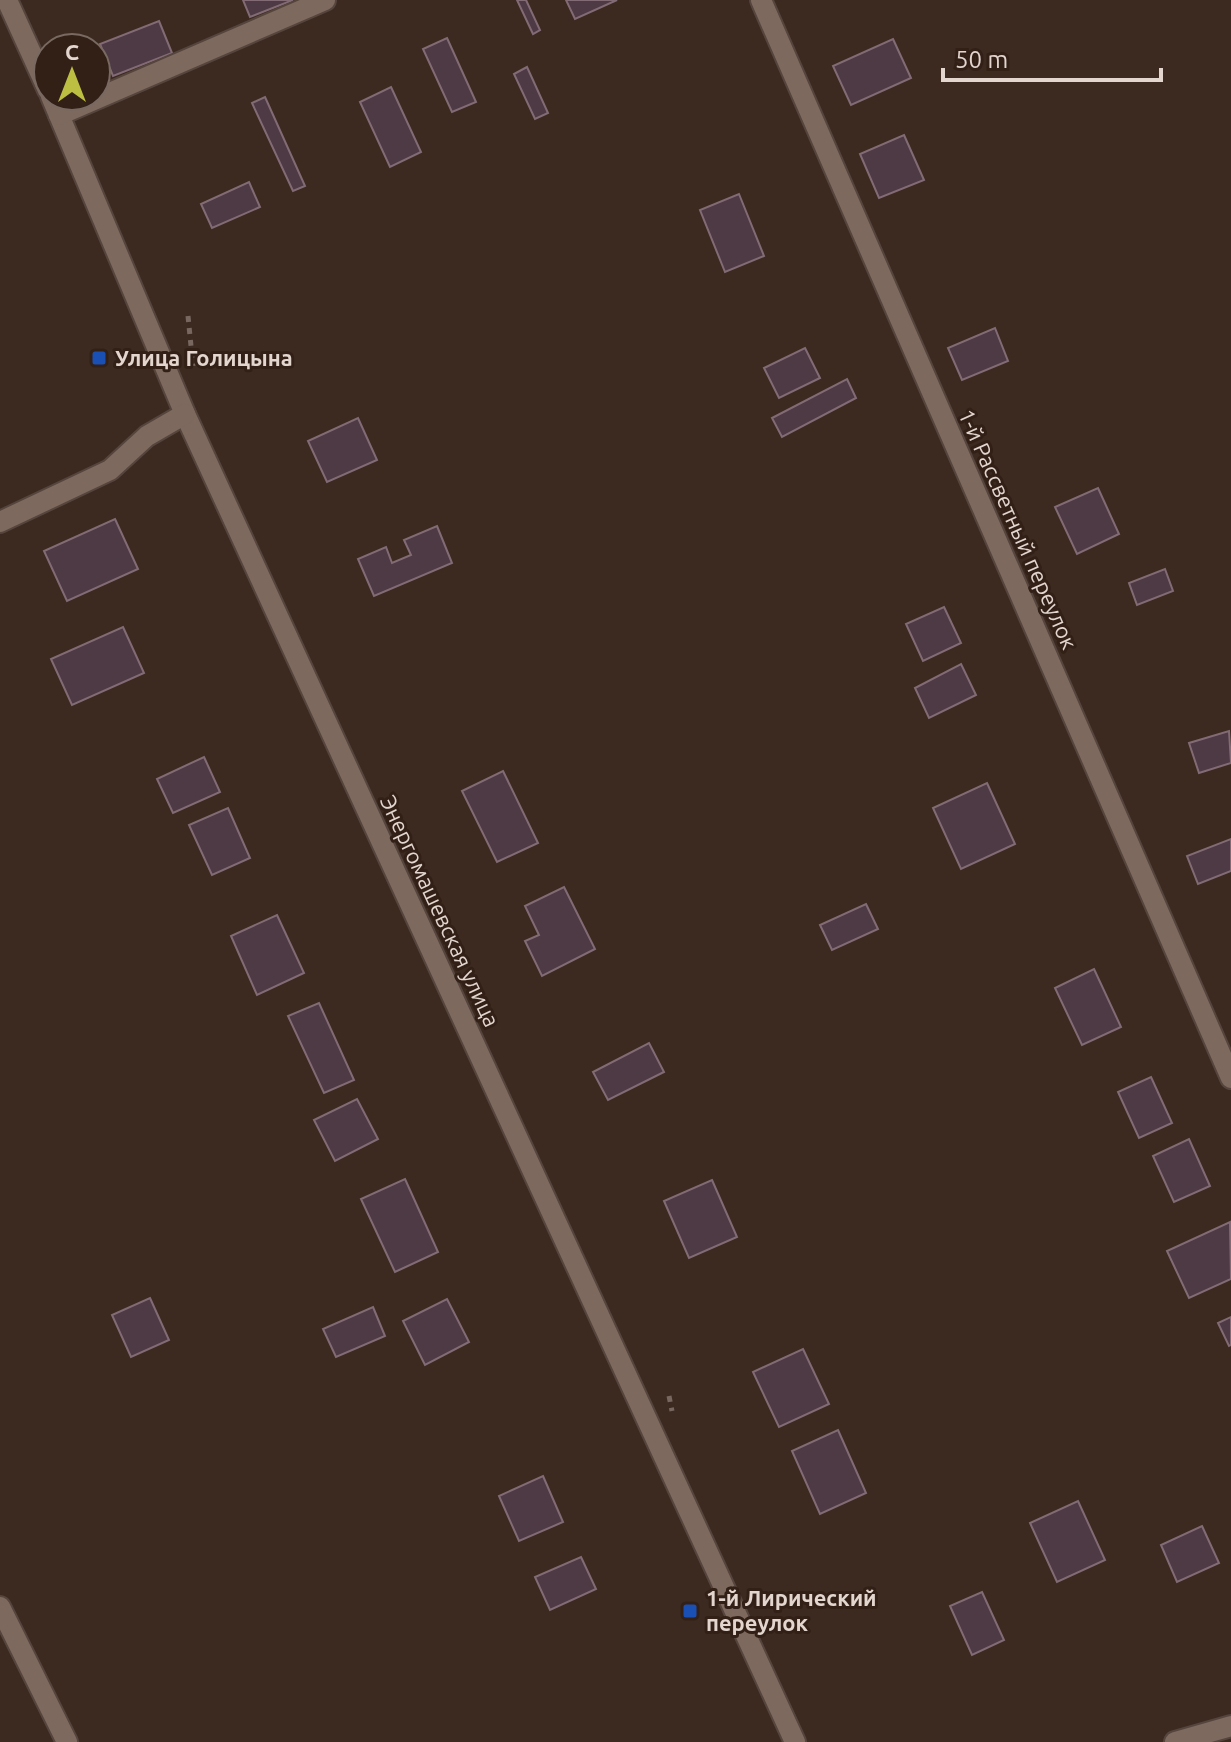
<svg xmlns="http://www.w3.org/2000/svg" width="1231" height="1742" font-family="Ubuntu,sans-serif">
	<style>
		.building { fill: #4e3a44; stroke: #826b75; stroke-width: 2 }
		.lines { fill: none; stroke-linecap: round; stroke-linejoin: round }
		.minor-casing { stroke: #55453d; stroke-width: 24 }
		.path { stroke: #77675f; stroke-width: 5; stroke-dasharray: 6 6; stroke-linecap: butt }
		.minor { stroke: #7e695e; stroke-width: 20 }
		.transit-dot { fill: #1a4fb4; stroke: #322017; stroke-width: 3 }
		.labels { text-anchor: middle; stroke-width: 6; stroke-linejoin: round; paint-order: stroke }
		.poi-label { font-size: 22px; font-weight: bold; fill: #e2d6cf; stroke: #322017; text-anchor: start }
		.street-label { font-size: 22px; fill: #e2d6cf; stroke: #322017 }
	</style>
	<rect width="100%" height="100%" fill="#3c2a21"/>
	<!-- building -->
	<g class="building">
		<polygon points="243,0 293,0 250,17"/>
		<polygon points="517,0 526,0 540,30 533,34"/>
		<polygon points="566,0 617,0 575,19"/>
		<polygon points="159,21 172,53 113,76 100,44"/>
		<polygon points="447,38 476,102 452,112 423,49"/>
		<polygon points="893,39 911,78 851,105 833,66"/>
		<polygon points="527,67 548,113 535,119 514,74"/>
		<polygon points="391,87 421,152 390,167 360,102"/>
		<polygon points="265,97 305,186 293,191 252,103"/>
		<polygon points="904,135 924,180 879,198 860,154"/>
		<polygon points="249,182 260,207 212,228 201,204"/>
		<polygon points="739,194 764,256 725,272 700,210"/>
		<polygon points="995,328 1008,361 962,380 948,348"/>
		<polygon points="805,348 820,378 779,398 764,368"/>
		<polygon points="847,379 856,398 782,437 772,418"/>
		<polygon points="358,418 377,460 327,482 308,441"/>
		<polygon points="1098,488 1119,534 1077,554 1055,507"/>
		<polygon points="115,519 138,569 67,601 44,551"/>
		<polygon points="437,526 452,563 374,596 358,559 386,547 392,563 411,555 404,540"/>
		<polygon points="1165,569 1173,591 1137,605 1129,583"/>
		<polygon points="944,607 961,643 923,661 906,624"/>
		<polygon points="123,627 144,673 72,705 51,659"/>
		<polygon points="961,664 976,695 929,718 915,688"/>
		<polygon points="1229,731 1231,763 1199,773 1189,743"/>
		<polygon points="204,757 220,792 173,813 157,779"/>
		<polygon points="503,771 538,843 497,862 462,791"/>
		<polygon points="987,783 1015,844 961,869 933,808"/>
		<polygon points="228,808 250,858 212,875 189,825"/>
		<polygon points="1231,839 1231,871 1198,884 1187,856"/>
		<polygon points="564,887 595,949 542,976 525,941 539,935 525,906"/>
		<polygon points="866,904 878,929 832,950 820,925"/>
		<polygon points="277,915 304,973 257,995 231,936"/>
		<polygon points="1094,969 1121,1027 1082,1045 1055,988"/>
		<polygon points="319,1003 354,1080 324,1093 288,1016"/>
		<polygon points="649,1043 664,1072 608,1100 593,1072"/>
		<polygon points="1151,1077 1172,1123 1139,1138 1118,1092"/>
		<polygon points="357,1099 378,1139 335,1161 314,1120"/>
		<polygon points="1189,1139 1210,1186 1174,1202 1153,1156"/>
		<polygon points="405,1179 438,1252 395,1272 361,1199"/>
		<polygon points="712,1180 737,1237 689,1258 664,1201"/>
		<polygon points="1230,1222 1231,1279 1189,1298 1167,1251"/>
		<polygon points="150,1298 169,1340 131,1357 112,1315"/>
		<polygon points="447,1299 469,1342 425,1365 403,1321"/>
		<polygon points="373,1307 385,1336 336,1357 323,1329"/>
		<polygon points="1231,1317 1231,1345 1229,1346 1218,1323"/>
		<polygon points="803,1349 829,1404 779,1427 753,1372"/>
		<polygon points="838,1430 866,1493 820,1514 792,1451"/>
		<polygon points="543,1476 563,1522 519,1541 499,1496"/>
		<polygon points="1078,1501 1105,1560 1057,1582 1030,1523"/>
		<polygon points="1202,1526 1219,1563 1177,1582 1161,1545"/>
		<polygon points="581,1557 596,1589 550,1610 535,1577"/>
		<polygon points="982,1592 1004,1640 972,1655 950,1606"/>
	</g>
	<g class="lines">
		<defs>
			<g id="minor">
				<polyline points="7,0 48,90"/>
				<polyline points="761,0 1231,1078"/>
				<polyline points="51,96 185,414 795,1742"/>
				<polyline points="59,115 325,0"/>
				<polyline points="0,522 110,470 147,436 185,414"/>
				<polyline points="0,1607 67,1742"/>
				<polyline points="1175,1742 1231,1726"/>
			</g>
		</defs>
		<!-- minor casing -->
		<use href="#minor" class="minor-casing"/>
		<!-- path -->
		<g class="path">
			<polyline points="188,316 193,366"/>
			<polyline points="669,1396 672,1411"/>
		</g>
		<!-- minor -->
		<use href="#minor" class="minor"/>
	</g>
	<!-- markers -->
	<g class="transit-dot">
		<rect x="91" y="350" width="16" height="16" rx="4"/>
		<rect x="682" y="1603" width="16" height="16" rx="4"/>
	</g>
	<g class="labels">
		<!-- poi labels -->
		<g class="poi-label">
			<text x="115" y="366">Улица Голицына</text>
			<text x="706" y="1606">1-й Лирический<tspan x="706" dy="25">переулок</tspan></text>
		</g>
		<!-- street labels -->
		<g class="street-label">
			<text transform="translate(1018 529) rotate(66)" y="8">1-й Рассветный переулок</text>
			<text transform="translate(440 911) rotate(65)" y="8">Энергомашевская улица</text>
		</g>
	</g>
	<!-- north arrow -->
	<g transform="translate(72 72)"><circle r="38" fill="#322017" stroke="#786961" stroke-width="2"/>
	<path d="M0-6L14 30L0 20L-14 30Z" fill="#bdbf42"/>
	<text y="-12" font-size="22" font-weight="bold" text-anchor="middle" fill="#e2d6cf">С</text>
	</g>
	<!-- scale -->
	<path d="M943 68v12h218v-12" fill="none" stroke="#e2d6cf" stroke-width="4"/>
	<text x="955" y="68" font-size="24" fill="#e2d6cf" stroke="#322017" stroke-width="6" paint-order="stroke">50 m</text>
</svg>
